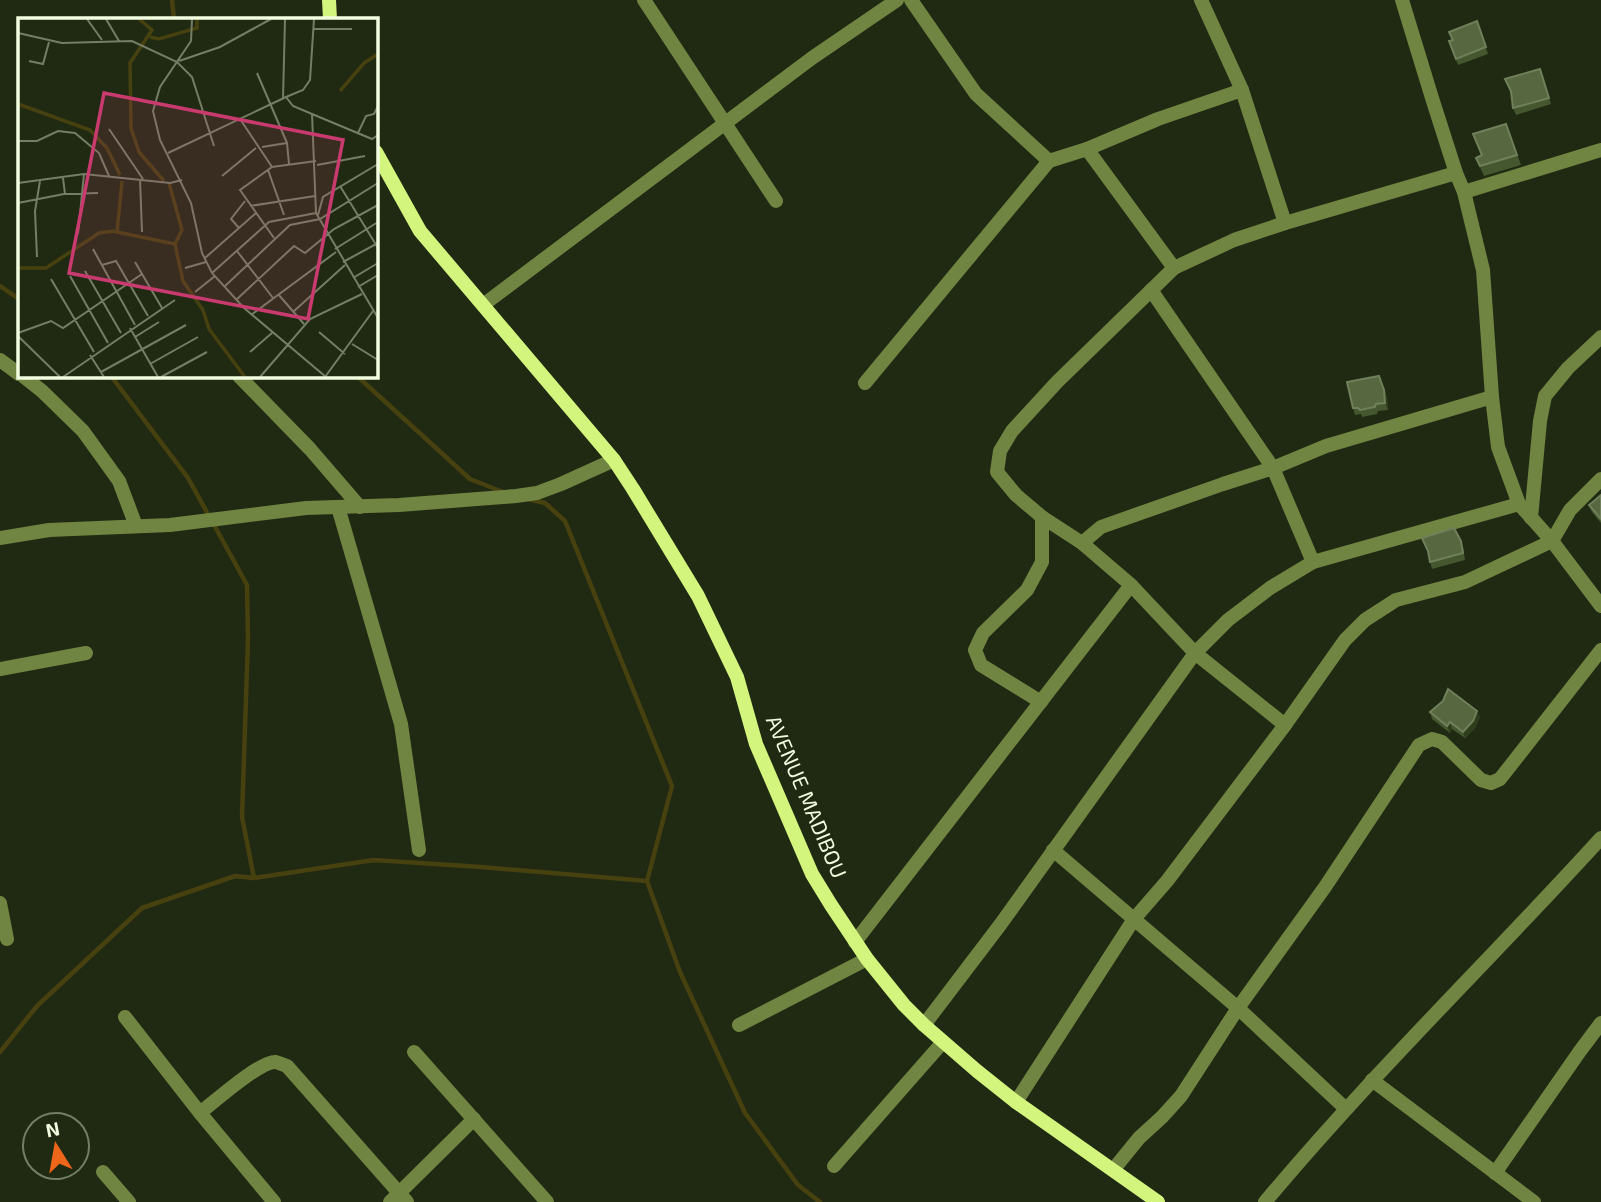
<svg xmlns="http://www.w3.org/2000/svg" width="1601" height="1202" font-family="'Exo 2',sans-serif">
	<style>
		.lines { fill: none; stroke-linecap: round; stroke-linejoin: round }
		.stream { stroke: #474110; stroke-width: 4.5 }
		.street { stroke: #718542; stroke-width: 14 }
		.secondary { stroke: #d3f57d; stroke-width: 14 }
		.wall { fill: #44572e }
		.shaded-wall { fill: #2e3d1b }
		.building { fill: #576841; stroke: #6f805a; stroke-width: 2 }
		.labels { text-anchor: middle; stroke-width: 7; stroke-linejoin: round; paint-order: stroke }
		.street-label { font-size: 21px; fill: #f2fddf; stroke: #202a13 }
		.inset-river { fill: none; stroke: #474110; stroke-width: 3.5 }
		.inset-road { fill: none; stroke: #747e65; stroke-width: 2 }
		.view { fill: #c93a6f; fill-opacity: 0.15; stroke: #c93a6f; stroke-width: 3.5 }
		.inset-edge { fill: none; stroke: #f2fddf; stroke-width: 3.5 }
	</style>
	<rect width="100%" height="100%" fill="#202a13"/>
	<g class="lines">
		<!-- stream -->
		<g class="stream">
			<polyline points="172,0 174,19"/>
			<polyline points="0,286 19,299"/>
			<polyline points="111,376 188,478 209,516"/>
			<polyline points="357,376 470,479 503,492"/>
			<polyline points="528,499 545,503 565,521 672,786 647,881 680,972 745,1113 798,1185 820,1202"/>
			<polyline points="213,523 247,585 248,639 242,817 254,878 374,860 481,867 647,881"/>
			<polyline points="0,1052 37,1006 142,908 235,876 254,878"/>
		</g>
		<!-- street -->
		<g class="street">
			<polyline points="644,0 776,201"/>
			<polyline points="911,0 976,94 1049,161 1087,149 1174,268"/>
			<polyline points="1201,0 1242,90"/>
			<polyline points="1402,0 1432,98 1456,173 1464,192 1483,270 1492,397 1498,447 1519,504 1552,541 1601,606"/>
			<polyline points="1087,149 1158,119 1242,90 1285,223"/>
			<polyline points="1464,192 1601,150"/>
			<polyline points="1151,290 1273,468 1313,562"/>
			<polyline points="483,305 812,58 897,0"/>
			<polyline points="0,360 19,374"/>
			<polyline points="23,376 42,391 83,431 119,481 136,526"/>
			<polyline points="239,376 310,449 360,507"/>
			<polyline points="865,383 1049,161"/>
			<polyline points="338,507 401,724 419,850"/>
			<polyline points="1531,518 1540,421 1545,396 1568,368 1601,337"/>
			<polyline points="0,538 49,530 170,525 306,508 399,505 516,496 537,493 561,484 614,460"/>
			<polyline points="1082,543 1101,527 1223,484 1273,468 1326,446 1492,397"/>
			<polyline points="0,669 86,653"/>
			<polyline points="1041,702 981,665 975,650 983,633 1027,590 1042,562 1042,517"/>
			<polyline points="1285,725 1195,653 1131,585 1082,543 1042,517 1016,495 997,472 1000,451 1012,431 1057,382 1174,268 1234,240 1285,223 1456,173"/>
			<polyline points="1053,850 1238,1008 1346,1109"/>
			<polyline points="0,903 7,939"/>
			<polyline points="855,942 1131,585"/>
			<polyline points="125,1017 200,1113 274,1202"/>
			<polyline points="739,1025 867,959"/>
			<polyline points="924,1025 1000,925 1195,653 1228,620 1270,588 1313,562 1519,504"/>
			<polyline points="414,1052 547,1202"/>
			<polyline points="1372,1080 1534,1202"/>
			<polyline points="1016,1102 1134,919 1167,881 1285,725 1345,640 1365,620 1396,600 1465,582 1552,541 1570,510 1601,479"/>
			<path d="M200,1113C214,1102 261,1060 276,1062C277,1062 286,1066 287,1066L407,1202"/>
			<polyline points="834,1166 943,1042"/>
			<polyline points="1113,1170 1139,1138 1162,1117 1181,1096 1238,1008 1325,887 1419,745 1432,739 1442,742 1481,780 1491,783 1500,779 1601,650"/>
			<polyline points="103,1172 129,1202"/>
			<polyline points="1495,1173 1580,1051 1601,1023"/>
			<polyline points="390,1202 474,1119"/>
			<path d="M1265,1202C1371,1075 1490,960 1601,838"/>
		</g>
		<!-- secondary -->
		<g class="secondary">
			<polyline points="329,0 330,19"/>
			<polyline points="376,152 420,231 614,460 633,489 698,596 737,677 756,744 812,874 831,905 867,959 904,1005 924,1025 977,1071 1016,1102 1158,1202"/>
		</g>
	</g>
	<!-- wall -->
	<g class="wall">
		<polygon points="1477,21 1488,54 1458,65 1449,41 1453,40"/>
		<polygon points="1540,69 1551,104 1516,115 1513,108 1511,94 1505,79"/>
		<polygon points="1506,124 1521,165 1484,176 1476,158 1482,156 1473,134"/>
		<polygon points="1379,376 1387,397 1388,410 1378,411 1377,414 1362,417 1361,414 1355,415 1353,408"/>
		<polygon points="1601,495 1601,523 1592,512 1589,505"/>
		<polygon points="1422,538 1463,547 1465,560 1432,569 1428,553"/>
		<polygon points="1430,712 1480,717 1475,728 1465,738 1452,729 1450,733 1432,719"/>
	</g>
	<!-- shaded-wall -->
	<g class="shaded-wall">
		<polygon points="1384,390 1387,397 1388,410 1385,403"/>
		<polygon points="1477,711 1480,717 1475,728 1465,738 1463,732"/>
		<polygon points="1450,722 1452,729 1450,733 1447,726"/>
	</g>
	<!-- building -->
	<g class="building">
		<polygon points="1477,21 1486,47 1456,59 1449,41 1453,40 1449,32"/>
		<polygon points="1540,69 1549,98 1513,108 1511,91 1505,79"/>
		<polygon points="1506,124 1517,155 1480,166 1476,158 1482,155 1473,134"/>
		<polygon points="1379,376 1384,390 1385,403 1376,404 1375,407 1360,410 1358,408 1353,408 1347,382"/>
		<polygon points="1601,495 1601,519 1589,505"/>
		<polygon points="1454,528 1461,541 1463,553 1430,562 1428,551 1422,538"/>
		<polygon points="1448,689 1477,711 1473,721 1463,732 1450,722 1447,726 1430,712 1443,701"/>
	</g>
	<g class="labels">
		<!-- street labels -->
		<g class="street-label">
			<text transform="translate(806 797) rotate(67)" y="7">AVENUE MADIBOU</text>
		</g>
	</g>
	<!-- overview -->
	<g transform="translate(18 18)">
		<rect width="360" height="360" fill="#202a13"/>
		<path class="inset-river" d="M121,1L134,12L112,45L113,110L121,134L146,163M132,19L141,21L179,10V1M322,73L346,45L360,36M0,86L72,112L89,130L102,157M104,163L99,214L157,226M151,165L164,212L157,226L165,263L185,292L191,311L227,359M0,250H28L81,215L97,213"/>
		<path class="inset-road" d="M69,1L84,22M88,1L101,23M174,1L173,23L142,69L135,93L142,122L173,185L184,235L194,255L226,290L308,359M296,1L292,62L285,72L268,79L275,88L294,96L298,195L360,300M295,11H334M0,15L44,25L114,23L159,44L174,59L196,128M11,43L25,46L31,24M161,43L202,29L253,1M239,55L269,125M265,81L267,1M294,96L354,121L360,117M222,101L254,149M91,111L125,161M340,115L348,98L356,96L360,88M0,123H19L40,113L57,115L81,135L91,158M244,129L269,125L271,146M150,135L268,79M299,147L347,138M250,152L266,197M204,158L238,130M45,160L47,176L80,175M122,161L124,214M0,165L66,156L152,165L164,162M322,168L360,230M0,185L46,176M232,188L297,178M300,197L305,179L360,146M221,210L213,201L227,183M60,216L66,156M256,220L222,172L254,149L298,143M75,231L117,307M317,231L360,204M219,233L255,280M19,239L17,193L22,163M187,240L238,195M117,244L144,290M325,244L360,225M84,247L98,243L130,298M167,250L188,244M67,253L103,315M194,255L251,204L298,195M52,258L90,325M335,260L360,245M33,261L76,334M206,269L272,207L302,201L360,165M340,269L360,257M177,274L197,258M260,276L286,306M218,282L276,228L287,235L316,211L360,187M275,294L327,247M233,297L318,234M112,310L140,359M301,314L327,336M0,315L33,303L45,310L124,256M0,318L42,359M117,319L141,304M334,326L360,342M232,334L254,315M72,337L86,359M132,346L180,319M83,354L168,307M45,359L157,282M143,359L189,334M242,359L292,301L344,276M307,359L355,293"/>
		<path class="view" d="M86,75L325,122L290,301L51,255Z"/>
		<rect width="360" height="360" class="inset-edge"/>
	</g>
	<!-- north arrow -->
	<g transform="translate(56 1146) rotate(349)"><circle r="33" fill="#202a13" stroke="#747e65" stroke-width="2"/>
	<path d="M0-5L12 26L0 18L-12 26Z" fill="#ee661a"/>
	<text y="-10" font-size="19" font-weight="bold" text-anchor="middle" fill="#f2fddf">N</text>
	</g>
</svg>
